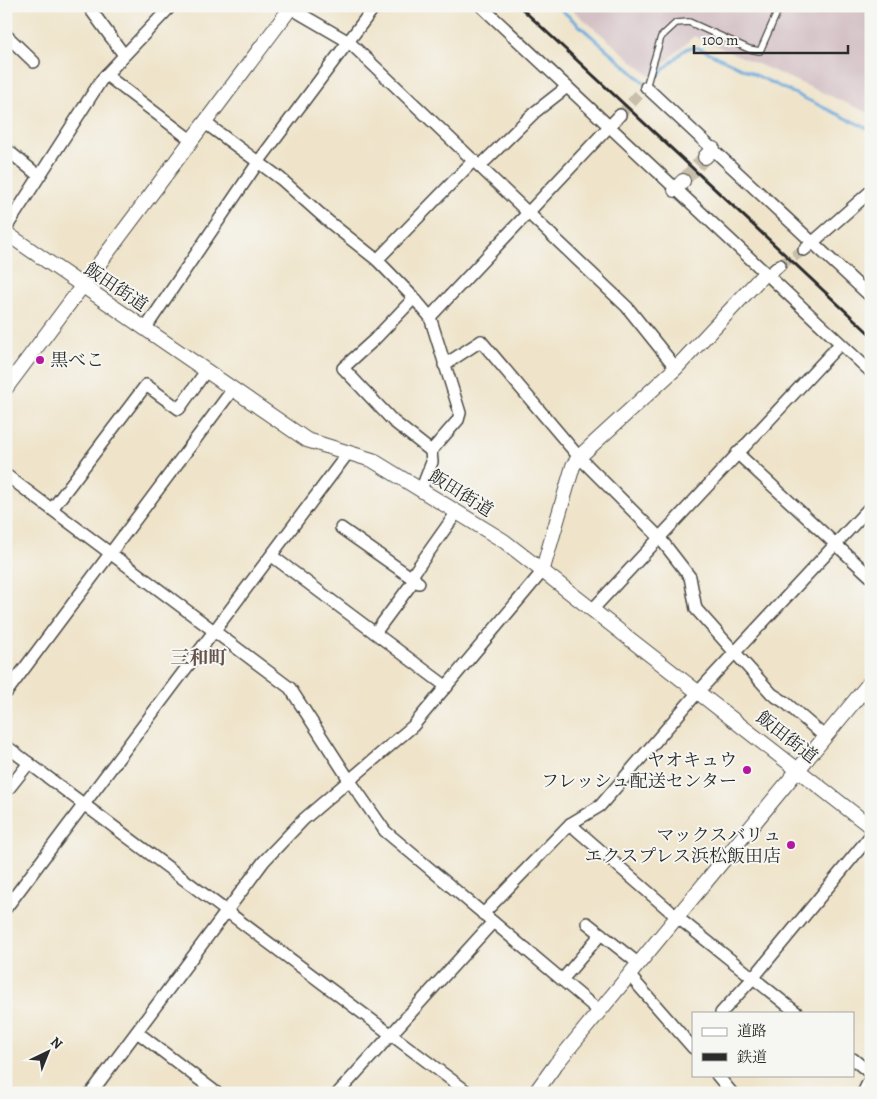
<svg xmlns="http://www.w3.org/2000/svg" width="877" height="1099" font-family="Alegreya,'Noto Serif JP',serif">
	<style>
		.industrial { fill: #d2bec3 }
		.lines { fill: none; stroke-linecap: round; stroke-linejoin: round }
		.stream { stroke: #68a8db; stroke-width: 3 }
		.minor-tunnel { stroke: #c8bfaa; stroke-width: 11; stroke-dasharray: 11 5.5; stroke-linecap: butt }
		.tertiary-tunnel { stroke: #c8bfaa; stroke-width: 14; stroke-dasharray: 14 7; stroke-linecap: butt }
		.service-casing { stroke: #484743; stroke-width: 8 }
		.minor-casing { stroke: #484743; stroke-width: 14 }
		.tertiary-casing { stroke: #484743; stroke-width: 16 }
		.service { stroke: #fff; stroke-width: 5.5 }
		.minor { stroke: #fff; stroke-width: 11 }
		.tertiary { stroke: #fff; stroke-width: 14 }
		.rail { stroke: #2b2b2b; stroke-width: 3 }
		.poi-dot { fill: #b5179e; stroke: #f6f6f2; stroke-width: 2 }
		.labels { text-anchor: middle; stroke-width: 4; stroke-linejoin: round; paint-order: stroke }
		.street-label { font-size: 18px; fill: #2b2b2b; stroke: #f6f6f2 }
		.poi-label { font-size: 18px; fill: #2b2b2b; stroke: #f6f6f2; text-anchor: end }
		.neighbourhood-label { font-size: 19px; font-weight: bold; fill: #66534b; stroke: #f6f6f2 }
	</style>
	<rect width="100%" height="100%" fill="#f6f6f2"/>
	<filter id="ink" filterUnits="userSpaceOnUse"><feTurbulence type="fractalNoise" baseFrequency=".02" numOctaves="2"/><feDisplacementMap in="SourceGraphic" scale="10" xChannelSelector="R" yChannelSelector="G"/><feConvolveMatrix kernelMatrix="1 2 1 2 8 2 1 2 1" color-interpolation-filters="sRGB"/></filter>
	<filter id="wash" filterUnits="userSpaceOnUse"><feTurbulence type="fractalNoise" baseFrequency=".0096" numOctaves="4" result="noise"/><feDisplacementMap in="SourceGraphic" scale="20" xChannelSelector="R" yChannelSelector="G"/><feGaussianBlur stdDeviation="1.12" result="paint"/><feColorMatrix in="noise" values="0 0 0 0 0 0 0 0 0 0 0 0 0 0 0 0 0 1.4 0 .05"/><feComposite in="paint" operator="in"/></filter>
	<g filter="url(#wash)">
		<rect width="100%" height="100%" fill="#efe4ca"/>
		<!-- industrial -->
		<polygon class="industrial" points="568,6 871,6 871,114 694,36 650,76"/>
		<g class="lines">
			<!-- stream -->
			<polyline class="stream" points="557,6 646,84 650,83 682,52 688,48 699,48 871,130"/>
		</g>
	</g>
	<g filter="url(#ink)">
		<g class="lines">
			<!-- minor-tunnel -->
			<g class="minor-tunnel">
				<polyline points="620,115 646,87"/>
				<polyline points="780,265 804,250"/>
			</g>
			<!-- tertiary-tunnel -->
			<polyline class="tertiary-tunnel" points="683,181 705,157"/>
			<defs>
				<polyline id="service" points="646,87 661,37 676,23 689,22 749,49 760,51 780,6"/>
				<g id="minor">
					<polyline points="88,6 124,55"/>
					<polyline points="287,6 349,42 627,307 676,368"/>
					<polyline points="481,6 871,372"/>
					<polyline points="6,35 34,62"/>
					<polyline points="106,75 191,140"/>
					<polyline points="646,87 871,297"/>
					<polyline points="204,122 281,179 328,221 377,260 414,298 430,317 460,413 458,420 431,451 432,462 421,490"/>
					<polyline points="6,149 39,176"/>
					<polyline points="480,166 535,112 567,87"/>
					<polyline points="6,228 102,79 171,6"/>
					<polyline points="804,250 871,191"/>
					<polyline points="377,260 474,160"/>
					<polyline points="767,276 780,265"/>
					<polyline points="414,298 374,340 343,368 393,421 431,451"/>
					<polyline points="430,317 620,115"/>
					<polyline points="145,329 259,161 375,6"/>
					<polyline points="444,365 481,341 579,457 659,537 690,577 696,609 772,694 786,703 824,736"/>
					<polyline points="737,453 871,577"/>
					<polyline points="6,475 290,688 350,781 385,831 599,1011"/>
					<polyline points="52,509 146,385 179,409 206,371"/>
					<polyline points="341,528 419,583"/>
					<polyline points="272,556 447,687"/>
					<polyline points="411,577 457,512"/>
					<polyline points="592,610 840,344"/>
					<polyline points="375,633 415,579"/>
					<polyline points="6,693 233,389"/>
					<polyline points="861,693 871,700"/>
					<polyline points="6,746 469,1093"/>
					<polyline points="6,792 29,763"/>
					<polyline points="570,824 677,917 797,1013"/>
					<polyline points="6,908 348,453"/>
					<polyline points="483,914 570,824 600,806 698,692 871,506"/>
					<polyline points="587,923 639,964"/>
					<polyline points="630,976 693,1048"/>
					<polyline points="562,980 601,934"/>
					<polyline points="721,1013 754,977 871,835"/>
					<polyline points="137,1032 217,1093"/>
					<polyline points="853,1059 871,1074"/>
					<polyline points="717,1075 732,1093"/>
					<polyline points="91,1093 264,861 304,819 413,726 542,572"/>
					<polyline points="338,1093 493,922"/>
					<polyline points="863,1093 871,1077"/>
				</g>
				<g id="tertiary">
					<polyline points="705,157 713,149"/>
					<polyline points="675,190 683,181"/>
					<polyline points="6,233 307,440 372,460 504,541 871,827"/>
					<polyline points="6,388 292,6"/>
					<polyline points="542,572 573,466 579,457 676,368 764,274"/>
					<polyline points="535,1093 556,1064 871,681"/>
				</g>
			</defs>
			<!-- service casing -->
			<use href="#service" class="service-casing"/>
			<!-- minor casing -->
			<use href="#minor" class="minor-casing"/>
			<!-- tertiary casing -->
			<use href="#tertiary" class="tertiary-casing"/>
			<!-- service -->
			<use href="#service" class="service"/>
			<!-- minor -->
			<use href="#minor" class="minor"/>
			<!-- tertiary -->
			<use href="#tertiary" class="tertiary"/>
			<!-- rail -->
			<polyline class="rail" points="519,6 871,335"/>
		</g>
	</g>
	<!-- markers -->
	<g class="poi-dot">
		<circle cx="40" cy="360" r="5"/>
		<circle cx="747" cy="770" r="5"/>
		<circle cx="791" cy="845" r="5"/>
	</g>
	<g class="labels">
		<!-- street labels -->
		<g class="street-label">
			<text transform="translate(116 287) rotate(34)" y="6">飯田街道</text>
			<text transform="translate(461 493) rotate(32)" y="6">飯田街道</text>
			<text transform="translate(787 737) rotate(38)" y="6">飯田街道</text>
		</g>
		<!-- poi labels -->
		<g class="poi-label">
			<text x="50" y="366" text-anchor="start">黒べこ</text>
			<text x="737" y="766">ヤオキュウ<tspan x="737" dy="21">フレッシュ配送センター</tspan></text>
			<text x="781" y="841">マックスバリュ<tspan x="781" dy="21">エクスプレス浜松飯田店</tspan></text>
		</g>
		<!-- neighbourhood labels -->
		<g class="neighbourhood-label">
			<text x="199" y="664">三和町</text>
		</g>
	</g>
	<!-- margin -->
	<rect width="877" height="1099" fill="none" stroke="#f6f6f2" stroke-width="25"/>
	<!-- legend -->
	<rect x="692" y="1012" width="162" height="65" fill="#f6f6f2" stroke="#a5a5a2"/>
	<rect x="702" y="1028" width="25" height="8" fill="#ffffff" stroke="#a5a5a2"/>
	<text x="737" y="1036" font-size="15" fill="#2b2b2b">道路</text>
	<rect x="702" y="1053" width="25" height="8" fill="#2b2b2b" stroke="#a5a5a2"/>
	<text x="737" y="1062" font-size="15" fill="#2b2b2b">鉄道</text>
	<!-- north arrow -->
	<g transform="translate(48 1052) rotate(43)" stroke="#f6f6f2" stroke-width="4" paint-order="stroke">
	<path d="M0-4L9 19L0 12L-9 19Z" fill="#2b2b2b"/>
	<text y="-8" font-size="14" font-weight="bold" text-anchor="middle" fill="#2b2b2b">N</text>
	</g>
	<!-- scale -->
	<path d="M694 45v8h154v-8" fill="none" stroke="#2b2b2b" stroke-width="2.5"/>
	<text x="702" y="45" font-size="15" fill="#2b2b2b" stroke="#f6f6f2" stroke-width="4" paint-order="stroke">100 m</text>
</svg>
